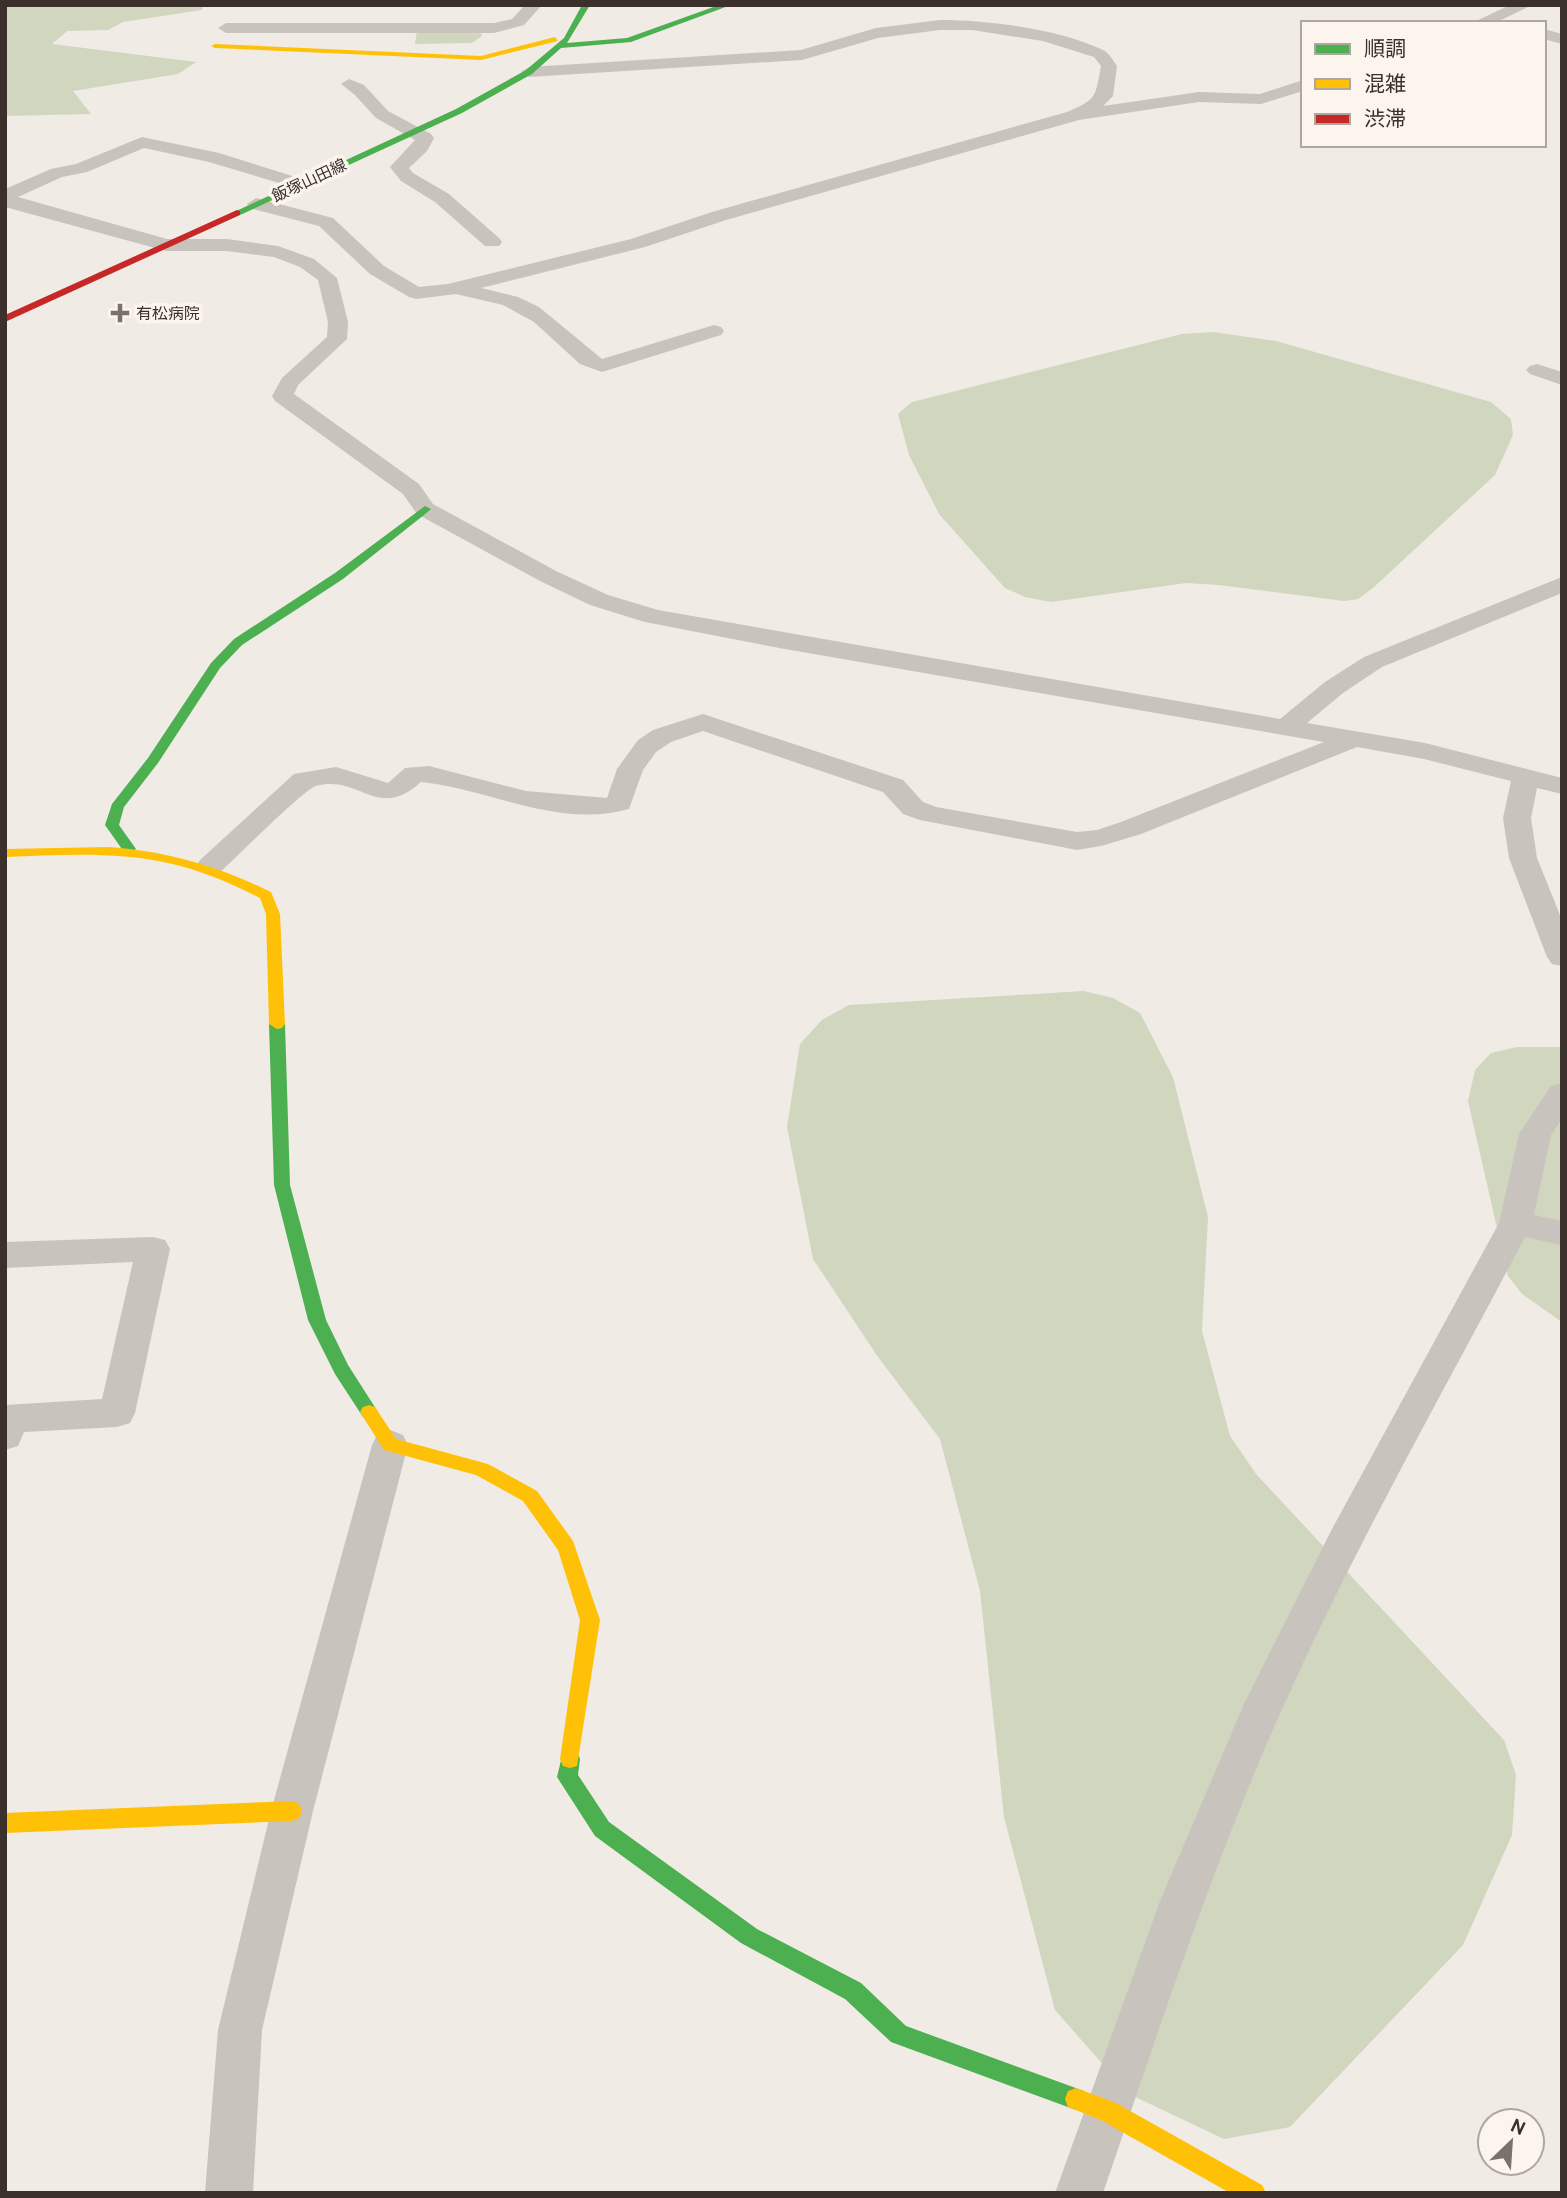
<svg xmlns="http://www.w3.org/2000/svg" width="1567" height="2198" font-family="Cabin,'Noto Sans JP',sans-serif">
	<style>
		.green { fill: #d1d6bf }
		.lines { fill: none; stroke-linecap: round; stroke-linejoin: round }
		.street { fill: #c9c3be; fill-rule: evenodd }
		.fast { fill: #4caf50; fill-rule: evenodd }
		.slow { fill: #ffc107; fill-rule: evenodd }
		.jam { fill: #c62828; fill-rule: evenodd }
		.poi-dot { fill: #7a716c; stroke: #fbf5ee; stroke-width: 2.5 }
		.labels { text-anchor: middle; stroke-width: 7; stroke-linejoin: round; paint-order: stroke }
		.far-street-label { font-size: 16px; fill: #3b302b; stroke: #fbf5ee }
		.far-poi-label { font-size: 16px; fill: #3b302b; stroke: #fbf5ee; text-anchor: start }
	</style>
	<rect width="100%" height="100%" fill="#f0ebe5"/>
	<!-- green -->
	<g class="green">
		<polygon points="5,5 203,5 202,10 123,22 108,30 67,31 52,44 196,62 178,74 73,91 91,114 5,116"/>
		<polygon points="417,31 480,31 482,36 472,43 415,44"/>
		<polygon points="1213,332 1276,341 1491,402 1511,419 1513,435 1495,475 1374,587 1358,599 1344,601 1219,585 1186,583 1051,602 1025,597 1005,588 939,514 909,455 898,414 912,402 1182,334"/>
		<polygon points="1084,991 1113,998 1140,1013 1173,1077 1208,1217 1202,1331 1230,1436 1256,1474 1504,1740 1516,1775 1512,1835 1463,1945 1290,2127 1224,2139 1129,2094 1055,2010 1004,1817 980,1591 940,1439 878,1357 813,1259 787,1127 800,1044 822,1020 849,1005"/>
		<polygon points="1517,1047 1562,1047 1562,1322 1522,1294 1508,1276 1468,1101 1475,1070 1491,1053"/>
	</g>
	<g class="lines">
		<!-- street -->
		<g class="street">
			<polygon points="525,5 542,5 524,25 494,33 226,33 218,28 226,23 494,23 512,19"/>
			<polygon points="1510,5 1532,5 1495,23 1472,23"/>
			<path d="M940,20C988,20 1060,29 1103,50C1109,53 1113,60 1117,66L1113,96L1103,106L1199,92L1260,94L1303,80V91L1261,104L1199,102L1079,120L726,220L645,247L481,288L518,297L539,307L602,359L714,325L721,327L724,331L721,335L602,372L580,364L534,322L503,305L456,294L416,299L409,297L370,274L319,226L249,208L247,204L256,198L333,218L384,266L419,287L448,284L631,239L712,212L1067,112C1097,99 1095,98 1101,66L1094,57L1043,41L972,30H940L878,38L802,60L529,77L521,72L529,67L801,50L876,28Z"/>
			<polygon points="1544,29 1562,34 1562,44 1544,39"/>
			<polygon points="349,79 364,85 388,111 431,134 434,138 427,151 409,168 413,173 449,194 499,238 502,242 499,246 485,246 435,202 401,181 390,167 415,140 376,118 355,95 341,84"/>
			<path d="M142,137L219,153L305,180L308,184L299,189L209,162L144,148L87,172L62,177L18,197L167,239H227L278,246L314,259L337,278L348,322L347,339L298,385L294,394L419,484L433,504L556,571L608,595L658,610L1280,719L1325,682L1364,657L1562,577V593L1382,667L1343,693L1307,723L1425,743L1562,778V794L1537,788L1531,818L1537,858L1562,920V966L1552,964L1547,957L1509,858L1503,818L1511,781L1424,759L1357,747L1141,834L1101,846L1077,850L920,820L903,814L883,792L703,731L671,742L656,752L643,770L629,809C560,828 495,792 429,783L421,782C377,822 360,774 316,786C303,790 235,859 220,872L210,875L200,872L196,866L200,860L294,774L336,767L388,783L405,768L429,766L526,791L607,798L617,769L638,740L653,730L703,714L903,780L923,802L936,807L1077,832L1097,830L1121,822L1324,742L779,648L645,622L590,605L540,581L417,514L403,494L275,401L272,396L282,378L327,337L328,322L318,280L300,267L274,257L227,251H166L5,207V189L51,169L76,164Z"/>
			<polygon points="1537,364 1562,372 1562,385 1530,374 1526,370 1530,366"/>
			<path d="M1562,1083V1119L1551,1135L1534,1215L1562,1221V1245L1525,1237C1443,1393 1355,1546 1283,1707C1212,1865 1159,2030 1103,2193H1055L1160,1901L1244,1704L1332,1529L1499,1223L1519,1134L1551,1086Z"/>
			<polygon points="153,1237 165,1240 170,1249 135,1413 130,1423 117,1427 24,1432 18,1446 5,1450 5,1405 102,1399 133,1262 5,1268 5,1242"/>
			<polygon points="390,1430 403,1435 408,1445 313,1811 262,2030 253,2193 205,2193 218,2030 271,1811 372,1445 377,1435"/>
		</g>
		<!-- fast -->
		<g class="fast">
			<polygon points="582,5 590,5 567,43 627,38 719,5 731,5 631,42 561,48 532,74 462,113 240,215 232,213 456,109 526,70 564,38"/>
			<polygon points="425,506 431,509 429,511 343,579 242,645 220,668 158,763 124,807 119,825 136,849 129,853 124,852 105,825 112,804 148,758 211,663 234,639 335,573"/>
			<polygon points="277,1019 285,1024 290,1185 326,1320 348,1365 378,1412 375,1417 369,1419 363,1417 335,1374 308,1320 274,1185 269,1024"/>
			<polygon points="570,1750 577,1752 580,1759 578,1775 609,1822 757,1929 861,1983 906,2026 1084,2091 1087,2099 1084,2107 1076,2110 891,2042 845,1999 741,1943 595,1836 557,1777 563,1752"/>
		</g>
		<!-- slow -->
		<g class="slow">
			<polygon points="555,37 558,41 481,60 215,48 211,46 215,44 481,56"/>
			<path d="M108,847C167,851 218,866 271,892L280,914L285,1024L282,1028L277,1029L269,1024L266,914L260,898C230,883 201,870 168,863C115,851 59,855 5,857V849Z"/>
			<polygon points="369,1405 375,1407 396,1439 488,1464 537,1491 573,1541 600,1620 577,1766 570,1768 563,1766 560,1759 580,1620 558,1550 523,1501 476,1475 384,1450 360,1412 363,1407"/>
			<polygon points="292,1801 299,1804 302,1811 299,1818 292,1821 5,1833 5,1813"/>
			<polygon points="1076,2088 1116,2103 1262,2185 1266,2193 1230,2193 1101,2120 1068,2107 1065,2099 1068,2091"/>
		</g>
		<!-- jam -->
		<polygon class="jam" points="237,210 240,211 240,215 5,322 5,315"/>
	</g>
	<!-- markers -->
	<path class="poi-dot" d="M116.5 302.5h7v7h7v7h-7v7h-7v-7h-7v-7h7z"/>
	<g class="labels">
		<!-- far-street labels -->
		<g class="far-street-label">
			<text transform="translate(309 180) rotate(-25)" y="6">飯塚山田線</text>
		</g>
		<!-- far-poi labels -->
		<g class="far-poi-label">
			<text x="136" y="319">有松病院</text>
		</g>
	</g>
	<!-- border -->
	<rect width="1567" height="2198" fill="none" stroke="#3b302b" stroke-width="14"/>
	<!-- legend -->
	<rect x="1301" y="21" width="245" height="126" fill="#fbf5ee" stroke="#aea6a0" stroke-width="2"/>
	<rect x="1315" y="44" width="35" height="10" fill="#4caf50" stroke="#aea6a0" stroke-width="2"/>
	<text x="1364" y="56" font-size="21" fill="#3b302b">順調</text>
	<rect x="1315" y="79" width="35" height="10" fill="#ffc107" stroke="#aea6a0" stroke-width="2"/>
	<text x="1364" y="91" font-size="21" fill="#3b302b">混雑</text>
	<rect x="1315" y="114" width="35" height="10" fill="#c62828" stroke="#aea6a0" stroke-width="2"/>
	<text x="1364" y="126" font-size="21" fill="#3b302b">渋滞</text>
	<!-- north arrow -->
	<g transform="translate(1511 2142) rotate(25)"><circle r="33" fill="#fbf5ee" stroke="#aea6a0" stroke-width="2"/>
	<path d="M0-5L12 26L0 18L-12 26Z" fill="#7a716c"/>
	<text y="-10" font-size="19" font-weight="bold" text-anchor="middle" fill="#3b302b">N</text>
	</g>
</svg>
